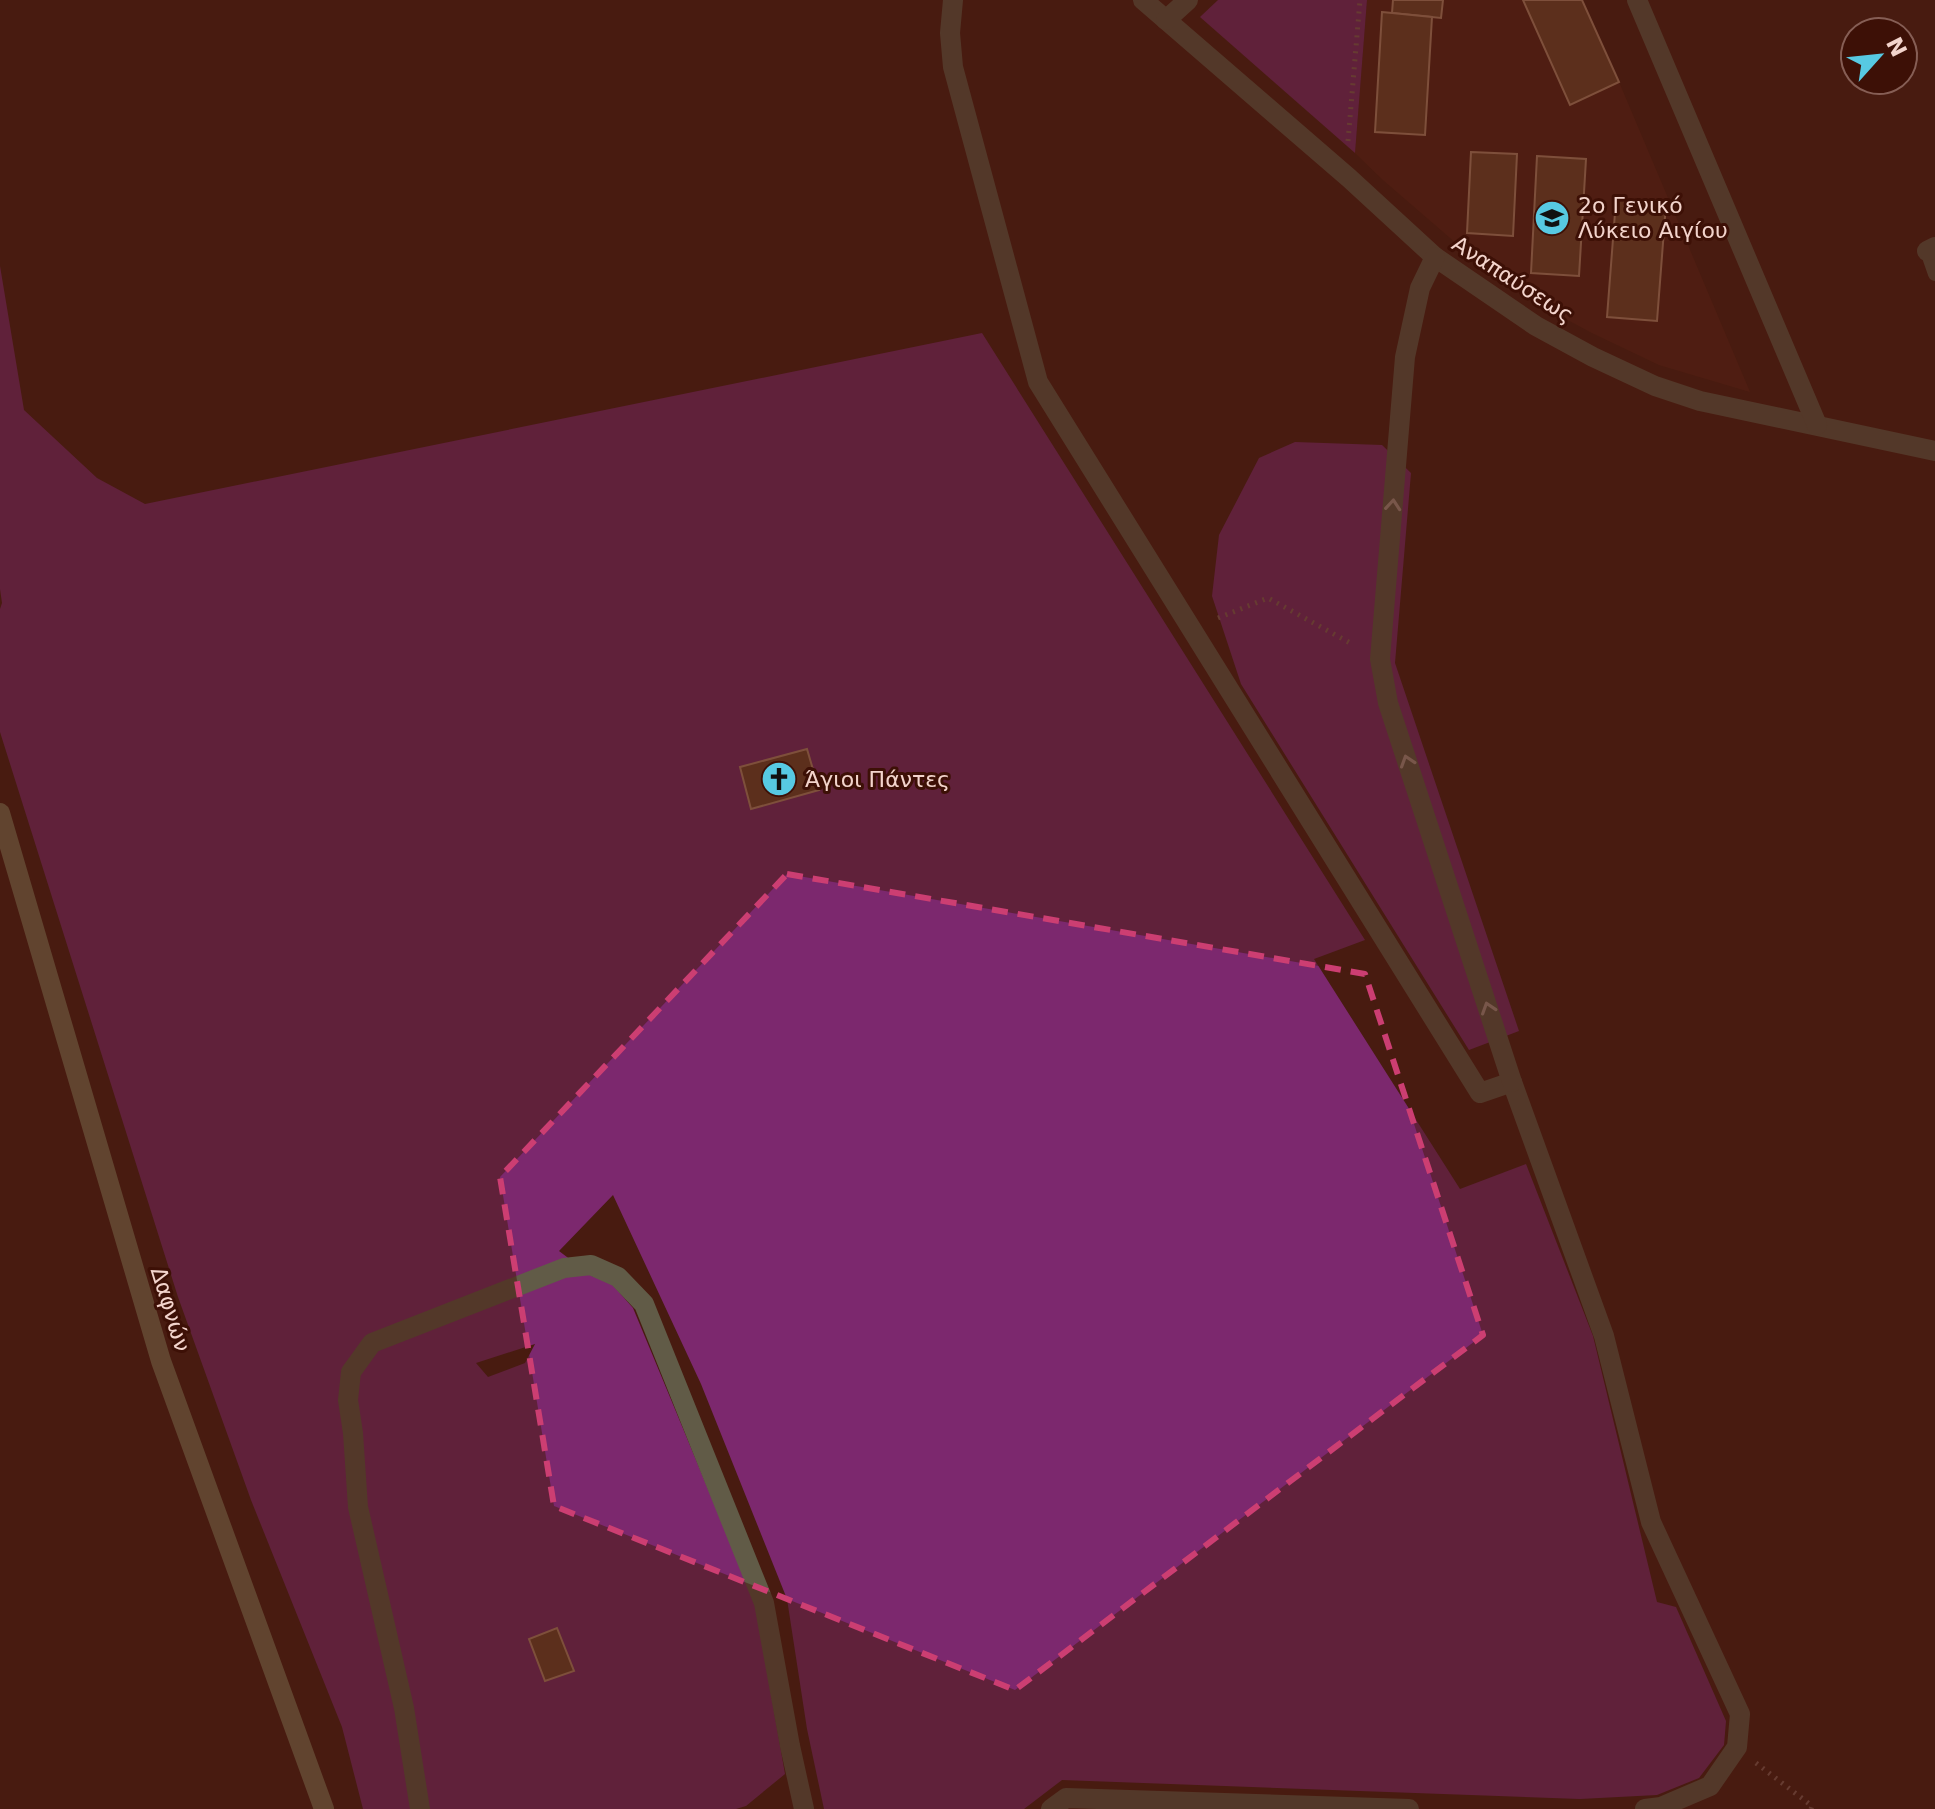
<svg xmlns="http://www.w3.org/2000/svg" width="1935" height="1809" font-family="'DejaVu Sans',sans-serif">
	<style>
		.built { fill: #572114 }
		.green { fill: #7c286e; fill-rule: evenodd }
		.building { fill: #73482a; stroke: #be8f6f; stroke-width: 2 }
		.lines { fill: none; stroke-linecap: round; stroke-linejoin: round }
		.path { stroke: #8a6359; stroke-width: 5; stroke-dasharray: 2 6; stroke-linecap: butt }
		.lane { stroke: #615b47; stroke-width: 14 }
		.street { stroke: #615b47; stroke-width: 20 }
		.secondary { stroke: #7f7655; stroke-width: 20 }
		.oneway { stroke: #b19e90 }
		.marked { fill: none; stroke: #cc3e72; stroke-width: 6; stroke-dasharray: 16 10; stroke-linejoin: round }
		.labels { text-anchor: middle; stroke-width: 6; stroke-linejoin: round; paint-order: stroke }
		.poi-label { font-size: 22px; fill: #f3d4cc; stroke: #3d1006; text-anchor: start }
		.street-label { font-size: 22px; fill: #f3d4cc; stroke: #3d1006 }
	</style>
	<rect width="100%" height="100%" fill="#481b10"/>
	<!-- built -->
	<polygon class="built" points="1367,0 1582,0 1619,82 1750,392 1659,365 1592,333 1536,303 1471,256 1383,180 1355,153"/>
	<!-- green -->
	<g class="green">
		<polygon points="1218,0 1367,0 1355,153 1200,17"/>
		<path d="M0,266L24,410L97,478L145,504L982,333L1365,940L1314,959L1460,1189L1526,1164L1593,1336L1657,1602L1676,1607L1726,1721L1724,1745L1699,1778L1657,1795L1580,1799L1062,1780L1024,1809H824L807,1729L787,1599L701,1384L613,1195L559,1251L592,1276L611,1283L633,1308L755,1602L785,1774L746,1806L736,1809H363L342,1727L251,1500L178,1297L0,732V609L2,603L0,589ZM535,1344L525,1363L488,1377L476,1363Z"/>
		<polygon points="1295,442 1382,445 1411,473 1395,663 1519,1031 1469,1050 1241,684 1212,596 1219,535 1259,458"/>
	</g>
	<!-- building -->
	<g class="building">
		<polygon points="1393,0 1443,0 1441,18 1392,13"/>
		<polygon points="1523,0 1582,0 1619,82 1570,105"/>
		<polygon points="1382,12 1432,17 1425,135 1375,132"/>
		<polygon points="1471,152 1517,154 1513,236 1467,233"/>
		<polygon points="1537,156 1586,159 1579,276 1531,273"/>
		<polygon points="1616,200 1666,204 1657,321 1607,317"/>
		<polygon points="807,749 819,790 751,809 740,767"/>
		<polygon points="557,1628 574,1671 545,1681 529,1639"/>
	</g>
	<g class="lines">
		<!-- path -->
		<g class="path">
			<polyline points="1348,141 1360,0"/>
			<polyline points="1218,618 1268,598 1352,644"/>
			<polyline points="1756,1763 1812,1806 1811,1809"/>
		</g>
		<!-- lane -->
		<polyline class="lane" points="1927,251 1935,274"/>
		<!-- street -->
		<g class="street">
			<polyline points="953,0 950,33 953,67 1038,382 1480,1093 1512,1082 1604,1336 1651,1522 1740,1714 1737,1747 1710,1786 1661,1807 1645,1809"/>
			<polyline points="1143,0 1349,178 1435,257 1536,326 1593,357 1655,386 1700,401 1935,451"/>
			<polyline points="1637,0 1817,425"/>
			<polyline points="1166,20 1188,0"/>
			<polyline points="1927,251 1935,247"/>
			<polyline points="1435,257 1420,288 1405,357 1380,659 1388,703 1512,1082"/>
			<polyline points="420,1809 404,1708 358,1507 353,1433 348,1400 351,1372 372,1343 564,1268 591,1265 618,1277 644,1304 764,1603 790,1746 804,1809"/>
			<polyline points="1051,1809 1066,1798 1409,1809"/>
		</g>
		<!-- secondary -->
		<polyline class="secondary" points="0,813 161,1361 324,1809"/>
	</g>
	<!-- one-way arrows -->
	<defs><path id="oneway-chevron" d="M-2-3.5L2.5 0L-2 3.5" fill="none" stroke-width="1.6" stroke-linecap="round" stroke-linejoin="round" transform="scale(2)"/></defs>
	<g class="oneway">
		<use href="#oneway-chevron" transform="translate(1393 505) rotate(-85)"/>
		<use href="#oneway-chevron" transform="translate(1407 761) rotate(-108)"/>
		<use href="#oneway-chevron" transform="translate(1488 1008) rotate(-108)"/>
	</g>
	<!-- marked area -->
	<path d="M0 0H1935V1809H0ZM787,874L1365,974L1483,1335L1015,1690L554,1506L500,1177Z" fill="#481b10" fill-opacity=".55" fill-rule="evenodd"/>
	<path class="marked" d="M787,874L1365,974L1483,1335L1015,1690L554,1506L500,1177Z"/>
	<!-- icons -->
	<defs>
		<symbol id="school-disc" viewBox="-11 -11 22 22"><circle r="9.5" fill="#57c9e2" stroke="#3d1006"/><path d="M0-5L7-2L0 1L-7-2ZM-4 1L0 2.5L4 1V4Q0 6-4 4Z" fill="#111"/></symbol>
		<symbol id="church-disc" viewBox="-11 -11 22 22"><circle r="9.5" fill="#57c9e2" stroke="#3d1006"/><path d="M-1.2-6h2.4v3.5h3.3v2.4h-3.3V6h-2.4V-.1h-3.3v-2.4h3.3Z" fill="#111"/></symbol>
	</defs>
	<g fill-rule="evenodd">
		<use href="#school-disc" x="1532" y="198" width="40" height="40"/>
		<use href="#church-disc" x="759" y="759" width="40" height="40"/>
	</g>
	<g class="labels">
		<!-- poi labels -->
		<g class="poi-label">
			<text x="1578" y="213">2ο Γενικό<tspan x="1578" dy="25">Λύκειο Αιγίου</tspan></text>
			<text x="805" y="787">Άγιοι Πάντες</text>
		</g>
		<!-- street labels -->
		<g class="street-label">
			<text transform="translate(1513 279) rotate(33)" y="8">Αναπαύσεως</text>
			<text transform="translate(171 1309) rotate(73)" y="8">Δαφνών</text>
		</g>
	</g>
	<!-- north arrow -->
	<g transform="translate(1879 56) rotate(63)"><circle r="38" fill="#3d1006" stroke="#865e55" stroke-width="2"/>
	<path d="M0-6L14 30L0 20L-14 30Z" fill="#57c9e2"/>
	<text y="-12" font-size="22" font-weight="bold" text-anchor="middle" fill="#f3d4cc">N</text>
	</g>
</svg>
